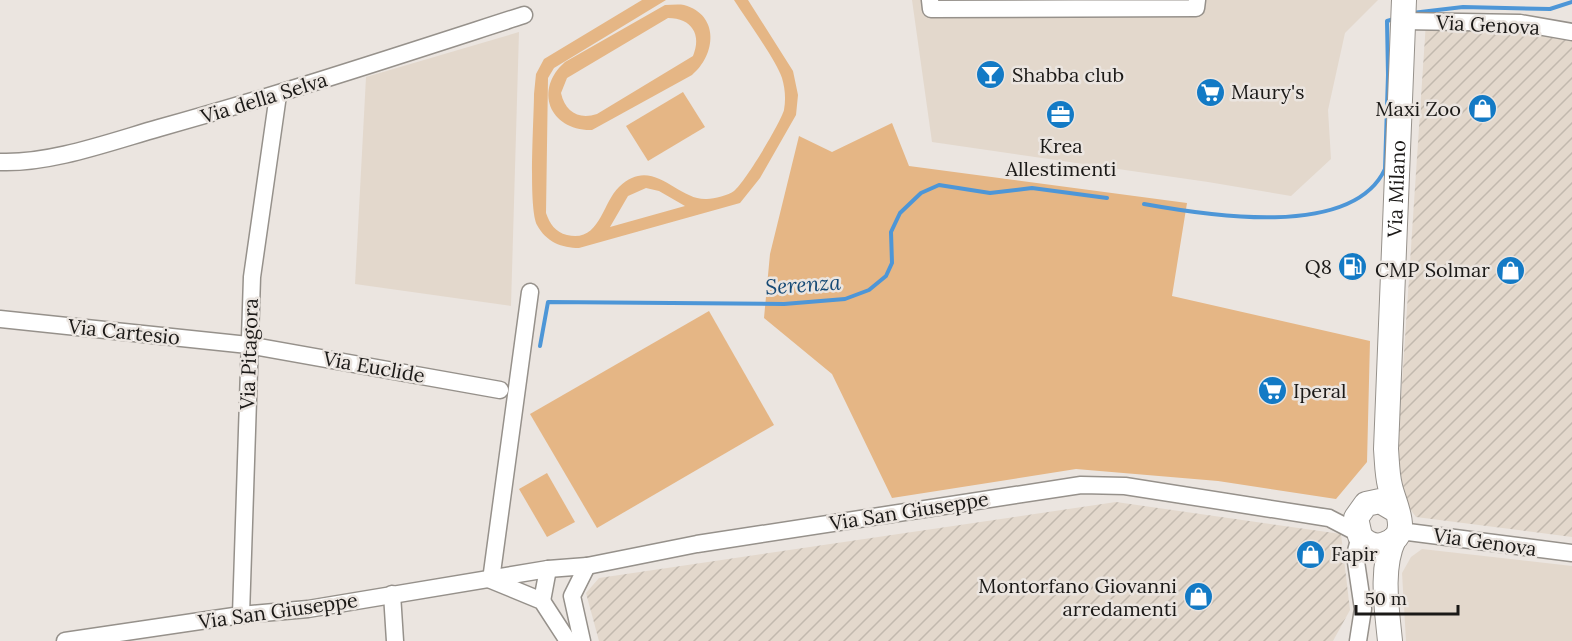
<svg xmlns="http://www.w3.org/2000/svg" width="1572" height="641" font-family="Lora,serif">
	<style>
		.built { fill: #e3d8cc }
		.industrial { fill: url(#industrial-furrows) }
		.grass { fill: #e5b685; fill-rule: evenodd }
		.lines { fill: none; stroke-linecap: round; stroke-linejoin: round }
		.stream { stroke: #4d96d7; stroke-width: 4 }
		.minor-casing { stroke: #96918b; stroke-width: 19 }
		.secondary-casing { stroke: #96918b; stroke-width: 26 }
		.minor { stroke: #fff; stroke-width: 16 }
		.secondary { stroke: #fff; stroke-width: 24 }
		.labels { text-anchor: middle; stroke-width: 5; stroke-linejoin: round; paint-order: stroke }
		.street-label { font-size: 20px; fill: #1b1917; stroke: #ebe5e0 }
		.poi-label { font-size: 20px; fill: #1b1917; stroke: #ebe5e0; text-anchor: start }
		.water-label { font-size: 21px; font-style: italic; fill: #164a75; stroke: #ebe5e0 }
	</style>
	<defs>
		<pattern id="industrial-furrows" width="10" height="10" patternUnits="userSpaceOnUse" patternTransform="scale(1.5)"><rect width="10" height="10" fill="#e3d8cc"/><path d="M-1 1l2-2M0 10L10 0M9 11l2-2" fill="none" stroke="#c2b9ae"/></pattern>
	</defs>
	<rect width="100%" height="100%" fill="#ebe5e0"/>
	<!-- built -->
	<g class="built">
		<polygon points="912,0 1378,0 1345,33 1328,110 1331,159 1291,196 1208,182 932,142"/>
		<polygon points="519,32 511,306 355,284 366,77"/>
		<polygon points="1422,549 1572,566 1572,641 1406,641 1402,573 1411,557"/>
	</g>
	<!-- industrial -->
	<g class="industrial">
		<polygon points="1426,22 1572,30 1572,537 1416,517 1395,489"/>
		<polygon points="1116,502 1341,534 1350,610 1333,641 599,641 586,593 599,578"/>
	</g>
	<!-- grass -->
	<g class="grass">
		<path d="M642,0H666L554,68L548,78L546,213C550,224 555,232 567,235C600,243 602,203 619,187C653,154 677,201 707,199C714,199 729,195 734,191C745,182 780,124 784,110C786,99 785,88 782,78C776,60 746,19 734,0H748L793,71L798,95L796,115L760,178L740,203L579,248C562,248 546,242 537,225C528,207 534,119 534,94L536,74L544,59ZM646,188L659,191L685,206L610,227L628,196Z"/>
		<path d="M665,5C671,5 678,4 684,5C720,15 716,55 692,75L592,130C550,131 533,90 565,62ZM668,18C692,18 702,35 693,56L597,114C579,120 565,112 561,93L567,78Z"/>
		<polygon points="683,92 705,127 648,161 626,126"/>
		<polygon points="892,123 909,166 1187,203 1172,296 1370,341 1367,462 1336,499 1218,481 1076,469 892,498 832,374 764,318 770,254 799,136 832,152"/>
		<polygon points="709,311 774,425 597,528 530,414"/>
		<polygon points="547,473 575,522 547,537 519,489"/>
	</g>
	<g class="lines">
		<!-- stream -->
		<g class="stream">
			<polyline points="1412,13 1463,7 1550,9 1572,2"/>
			<path d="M1144,204C1205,215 1352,240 1385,169L1388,75L1387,21L1394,19"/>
			<polyline points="540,346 548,302 784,304 845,299 869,290 886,276 892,263 891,232 900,213 921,193 939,185 990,193 1032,188 1107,198"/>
		</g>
		<defs>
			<g id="minor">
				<polyline points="930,0 931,9 1196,8 1197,0"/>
				<polyline points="1403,21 1520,23 1572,32"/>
				<path d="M0,162C50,164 110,142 159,128C282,94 403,54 524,15"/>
				<polyline points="530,292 491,580 542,601 568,641"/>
				<polyline points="0,319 248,345 500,390"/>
				<polyline points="1401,525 1408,532 1572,553"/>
				<polyline points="392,594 395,641"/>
				<polyline points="542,601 548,569"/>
				<polyline points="241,615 252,277 278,95"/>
				<polyline points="65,641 241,615 308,609 548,569 587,566 697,544 1081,485 1125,486 1329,518 1358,533"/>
				<polyline points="582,641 572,596 587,566"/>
				<polyline points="1358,641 1363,609 1355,555 1360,536"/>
			</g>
			<g id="secondary">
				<path id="s1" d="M1397,511L1380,501L1366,504L1356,518L1360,536C1366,543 1375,548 1385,544C1413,535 1394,505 1390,486C1387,474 1387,461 1386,449L1404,0"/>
				<path d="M1390,641C1387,610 1380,568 1394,539"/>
			</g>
		</defs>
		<!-- minor casing -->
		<use href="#minor" class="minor-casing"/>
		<!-- secondary casing -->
		<use href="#secondary" class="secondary-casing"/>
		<!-- minor -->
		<use href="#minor" class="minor"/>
		<!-- secondary -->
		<use href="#secondary" class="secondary"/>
	</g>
	<!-- icons -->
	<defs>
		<symbol id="bar-disc" viewBox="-11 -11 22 22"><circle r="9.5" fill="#137ac5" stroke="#ebe5e0"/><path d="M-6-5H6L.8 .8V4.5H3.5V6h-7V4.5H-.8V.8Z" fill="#fff"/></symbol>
		<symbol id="supermarket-disc" viewBox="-11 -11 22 22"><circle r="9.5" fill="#137ac5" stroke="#ebe5e0"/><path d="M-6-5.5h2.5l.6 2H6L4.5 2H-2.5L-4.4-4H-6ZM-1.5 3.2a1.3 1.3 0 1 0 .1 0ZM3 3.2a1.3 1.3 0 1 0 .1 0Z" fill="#fff"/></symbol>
		<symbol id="shop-disc" viewBox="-11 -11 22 22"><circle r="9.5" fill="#137ac5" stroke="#ebe5e0"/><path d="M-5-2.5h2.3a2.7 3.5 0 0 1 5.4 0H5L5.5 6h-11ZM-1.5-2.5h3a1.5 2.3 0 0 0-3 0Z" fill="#fff"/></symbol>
		<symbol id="office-disc" viewBox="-11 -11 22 22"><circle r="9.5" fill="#137ac5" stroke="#ebe5e0"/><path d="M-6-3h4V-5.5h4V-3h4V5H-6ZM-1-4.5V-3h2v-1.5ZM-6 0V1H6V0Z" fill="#fff"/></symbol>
		<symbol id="fuel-disc" viewBox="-11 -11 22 22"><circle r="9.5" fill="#137ac5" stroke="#ebe5e0"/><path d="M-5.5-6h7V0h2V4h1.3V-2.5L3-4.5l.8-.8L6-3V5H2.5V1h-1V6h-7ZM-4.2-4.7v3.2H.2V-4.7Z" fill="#fff"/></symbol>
	</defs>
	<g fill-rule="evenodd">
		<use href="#bar-disc" x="974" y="58" width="33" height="33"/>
		<use href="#supermarket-disc" x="1194" y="76" width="33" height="33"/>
		<use href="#shop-disc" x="1466" y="92" width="33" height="33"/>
		<use href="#office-disc" x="1044" y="98" width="33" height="33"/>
		<use href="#fuel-disc" x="1336" y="250" width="33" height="33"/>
		<use href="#shop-disc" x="1494" y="254" width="33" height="33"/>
		<use href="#supermarket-disc" x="1256" y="374" width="33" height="33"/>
		<use href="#shop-disc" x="1294" y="538" width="33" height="33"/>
		<use href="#shop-disc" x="1182" y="580" width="33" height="33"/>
	</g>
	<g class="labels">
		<!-- street labels -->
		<g class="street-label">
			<text transform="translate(1488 25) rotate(3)" y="7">Via Genova</text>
			<text transform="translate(264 98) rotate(-17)" y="7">Via della Selva</text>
			<text dy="7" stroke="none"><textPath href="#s1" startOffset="462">Via Milano</textPath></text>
			<text transform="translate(124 332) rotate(6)" y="7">Via Cartesio</text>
			<text transform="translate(249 354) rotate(-88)" y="7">Via Pitagora</text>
			<text transform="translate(374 367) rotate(10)" y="7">Via Euclide</text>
			<text transform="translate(909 511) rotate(-9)" y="7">Via San Giuseppe</text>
			<text transform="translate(1485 542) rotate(8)" y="7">Via Genova</text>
			<text transform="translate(278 611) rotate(-8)" y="7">Via San Giuseppe</text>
		</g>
		<!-- poi labels -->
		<g class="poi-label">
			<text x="1012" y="82">Shabba club</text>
			<text x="1231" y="99">Maury's</text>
			<text x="1461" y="116" text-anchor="end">Maxi Zoo</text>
			<text x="1061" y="153" text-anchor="middle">Krea<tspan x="1061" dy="23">Allestimenti</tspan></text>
			<text x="1332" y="274" text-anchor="end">Q8</text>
			<text x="1490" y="277" text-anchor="end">CMP Solmar</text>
			<text x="1293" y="398">Iperal</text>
			<text x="1331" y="561">Fapir</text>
			<text x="1177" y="593" text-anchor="end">Montorfano Giovanni<tspan x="1177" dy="23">arredamenti</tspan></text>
		</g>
		<!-- water labels -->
		<g class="water-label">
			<text transform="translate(803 285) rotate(-4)" y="7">Serenza</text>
		</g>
	</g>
	<!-- scale -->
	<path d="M1356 605v9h102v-9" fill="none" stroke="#1b1917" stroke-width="3"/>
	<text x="1365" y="605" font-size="18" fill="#1b1917" stroke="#ebe5e0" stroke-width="4.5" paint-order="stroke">50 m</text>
</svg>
